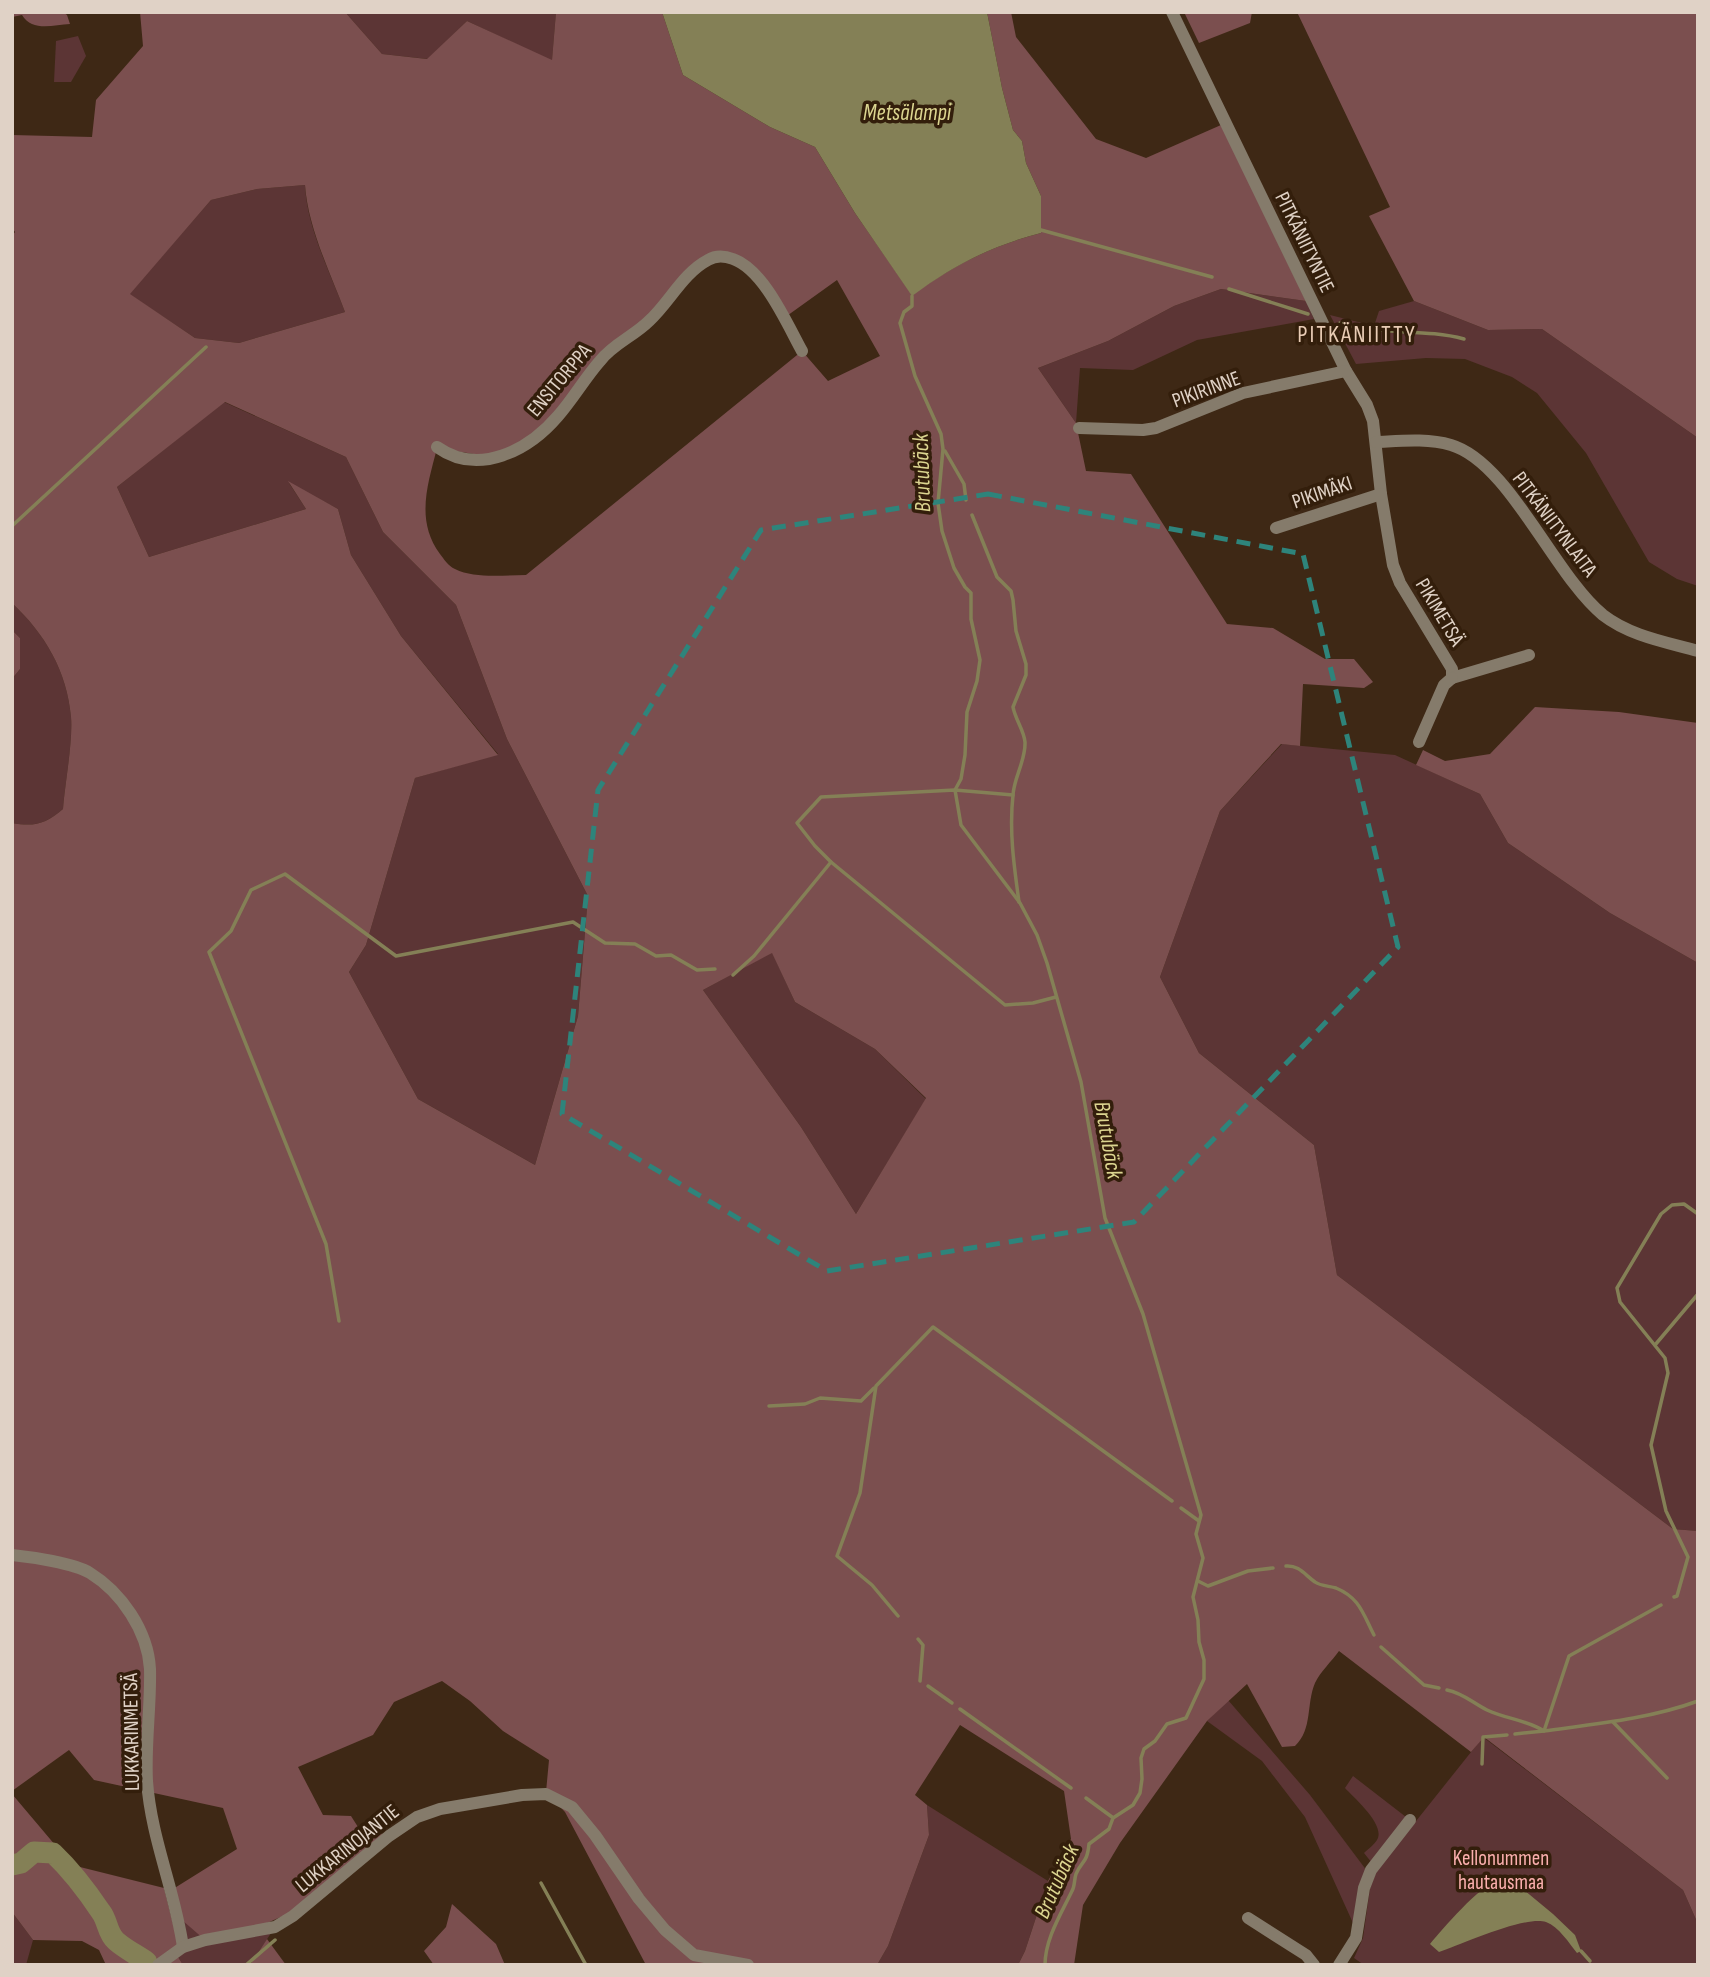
<svg xmlns="http://www.w3.org/2000/svg" width="1710" height="1977" font-family="'Sofia Sans Condensed',sans-serif">
	<style>
		.green { fill: #5c3535 }
		.forest { fill: #7b4f4f; fill-rule: evenodd }
		.water { fill: #848056 }
		.lines { fill: none; stroke-linecap: round; stroke-linejoin: round }
		.stream { stroke: #848056; stroke-width: 3.5 }
		.river { stroke: #848056; stroke-width: 21 }
		.street { stroke: #857b6b; stroke-width: 12 }
		.marked { fill: none; stroke: #2e847b; stroke-width: 5; stroke-dasharray: 14 9; stroke-linejoin: round }
		.labels { text-anchor: middle; stroke-width: 7; stroke-linejoin: round; paint-order: stroke }
		.street-label { font-size: 21px; fill: #e0d2c6; stroke: #331e0b }
		.park-label { font-size: 21px; fill: #fbafae; stroke: #331e0b }
		.water-label { font-size: 23px; font-style: italic; fill: #dcd590; stroke: #331e0b }
		.quarter-label { font-size: 24px; letter-spacing: 2px; fill: #e9ccb5; stroke: #331e0b }
	</style>
	<rect width="100%" height="100%" fill="#3e2815"/>
	<!-- green -->
	<g class="green">
		<polygon points="345,12 556,12 552,61 467,21 428,59 382,54"/>
		<polygon points="78,36 86,56 71,82 54,82 56,41"/>
		<path d="M305,185C307,228 330,272 345,312L239,343L195,338L129,294L211,200L257,189Z"/>
		<polygon points="1221,289 1306,301 1314,319 1197,340 1133,370 1080,368 1076,423 1038,368 1108,341 1174,306"/>
		<polygon points="1414,301 1488,330 1542,329 1698,438 1698,586 1677,579 1649,562 1586,453 1537,393 1512,377 1465,359 1426,358 1356,364 1330,315 1374,326 1379,311"/>
		<polygon points="224,402 346,457 383,532 456,605 507,739 588,896 578,1016 535,1165 418,1099 349,972 366,945 415,778 498,754 401,636 351,555 338,509 289,483 306,509 149,557 117,487"/>
		<path d="M12,603C45,634 67,671 71,717C73,741 65,783 63,809C46,824 34,827 12,823V679L20,669V638L12,630Z"/>
		<polygon points="1282,744 1395,755 1480,794 1508,843 1610,913 1698,963 1698,1531 1673,1529 1337,1275 1314,1145 1199,1053 1160,977 1220,811"/>
		<polygon points="772,952 795,1002 875,1049 926,1099 856,1214 801,1127 703,990"/>
		<polygon points="1228,1700 1310,1795 1367,1871 1353,1923 1305,1817 1262,1761 1207,1721"/>
		<polygon points="1483,1737 1683,1890 1698,1924 1698,1965 1364,1965 1354,1958 1363,1938 1370,1888 1377,1870"/>
		<path d="M1353,1776L1406,1817L1372,1863L1364,1853C1368,1849 1374,1845 1377,1840C1386,1825 1355,1799 1345,1788Z"/>
		<polygon points="927,1805 1048,1881 1025,1951 1018,1965 877,1965 888,1946 929,1835"/>
		<polygon points="173,1889 275,1927 250,1965 183,1965 175,1952"/>
		<polygon points="12,1912 33,1940 26,1965 12,1965"/>
	</g>
	<!-- forest -->
	<g class="forest">
		<path d="M12,12H63L67,15L70,24C53,25 32,32 22,15L12,17Z"/>
		<path d="M140,12H345L382,54L427,59L467,21L552,60L556,12H662L683,75L770,127L815,147L855,213L912,295C954,265 991,246 1041,233V196L1026,163L1022,141L1013,130L1002,88L987,12H1011L1016,37L1096,139L1146,158L1221,125L1306,301L1221,289L1174,306L1108,341L1038,368L1076,423L1086,471L1131,474L1227,624L1273,628L1325,659H1354L1373,682L1364,688L1303,684L1300,746L1281,744L1220,811L1160,977L1199,1053L1314,1145L1337,1275L1673,1529L1698,1531V1924L1683,1890L1484,1737L1471,1752L1339,1651C1332,1661 1320,1672 1315,1683C1306,1704 1313,1729 1295,1746L1282,1747L1247,1684L1207,1721L1120,1843L1083,1905L1074,1965H1018L1025,1951L1048,1881L1071,1839L1064,1791L960,1725L915,1795L927,1805L929,1835L888,1946L877,1965H646L565,1812L546,1792L549,1760L503,1731L470,1701L442,1681L394,1702L373,1735L298,1767L323,1815L351,1816L365,1838L386,1833L292,1912L249,1931L205,1940L182,1920L173,1889L237,1849L223,1808L94,1780L69,1750L12,1791V823C34,827 46,824 63,809C65,783 73,741 71,717C67,671 45,634 12,603V236L15,232L12,228V135L92,137L96,100L143,46ZM305,185C308,228 330,272 345,312L239,343L195,338L130,294L211,200L257,189ZM717,256L753,272L784,318L837,280L880,356L828,381L802,351L526,575C504,575 475,579 455,569C448,566 444,559 440,554C415,520 428,484 437,448L498,458L558,417L614,347ZM225,402L346,457L383,532L456,605L507,739L588,896L578,1016L535,1165L418,1099L349,972L366,945L415,778L498,755L401,636L351,555L338,509L288,481L306,509L149,557L117,487ZM772,953L795,1002L875,1049L926,1098L856,1214L801,1127L703,990Z"/>
		<polygon points="1184,12 1252,12 1250,23 1199,43"/>
		<polygon points="1297,12 1698,12 1698,438 1542,329 1488,330 1414,301 1369,216 1390,207"/>
		<polygon points="12,630 20,638 20,669 12,679"/>
		<polygon points="1535,707 1619,712 1698,723 1698,963 1610,913 1508,843 1480,794 1416,765 1423,750 1445,761 1490,754"/>
		<polygon points="12,1794 72,1865 164,1888 178,1943 175,1952 183,1965 106,1965 99,1950 82,1941 33,1940 12,1912"/>
		<polygon points="452,1904 496,1944 505,1965 434,1965 424,1951 446,1927"/>
		<polygon points="267,1939 286,1965 250,1965"/>
	</g>
	<!-- water -->
	<g class="water">
		<path d="M662,12H987L1002,88L1013,130L1022,141L1026,163L1041,196V233C991,246 954,265 912,296L855,213L815,147L770,127L683,75Z"/>
		<path d="M1497,1880H1507L1524,1890L1553,1914L1575,1935L1581,1951L1577,1953C1569,1943 1559,1927 1546,1922C1526,1915 1462,1944 1439,1952L1430,1944C1444,1927 1478,1888 1497,1880Z"/>
	</g>
	<g class="lines">
		<!-- stream -->
		<g class="stream">
			<polyline points="1041,230 1212,277"/>
			<polyline points="1229,289 1308,314"/>
			<path d="M912,296V306L904,312L900,323L915,376L941,434L943,449L938,503L942,531L954,568L965,587L971,593V619L980,660L977,681L967,712L965,755L961,779L955,790L961,825L1020,903L1037,935L1047,963L1081,1082L1105,1218L1143,1314L1201,1515L1196,1534L1203,1558L1193,1597L1198,1620L1199,1642L1204,1660V1679L1186,1718L1167,1724L1155,1741L1144,1749L1141,1758L1142,1779L1140,1793L1133,1805L1113,1818L1109,1829L1089,1844C1087,1864 1082,1860 1076,1874C1074,1880 1075,1886 1072,1891C1061,1914 1045,1939 1045,1965"/>
			<path d="M1340,323C1381,336 1423,328 1464,339"/>
			<polyline points="945,451 964,484 966,500"/>
			<path d="M972,515L997,577L1011,591L1013,600L1016,631L1026,664V675L1013,707C1015,719 1024,730 1025,742C1026,760 1014,777 1013,795C1009,831 1014,866 1019,902"/>
			<polyline points="12,526 206,347"/>
			<polyline points="831,862 815,846 797,823 821,797 955,790 1013,795"/>
			<polyline points="733,975 754,956 831,862 1005,1005 1033,1003 1056,997"/>
			<polyline points="339,1321 326,1244 209,952 231,931 251,890 285,874 396,956 573,922 605,943 635,944 656,956 671,955 697,970 715,969"/>
			<polyline points="1655,1345 1698,1294"/>
			<polyline points="769,1406 805,1404 820,1398 861,1401 874,1388"/>
			<polyline points="1181,1508 1199,1521"/>
			<path d="M1286,1566C1299,1565 1305,1575 1315,1582C1320,1586 1330,1586 1336,1588C1360,1598 1363,1614 1374,1635"/>
			<polyline points="1198,1581 1208,1586 1248,1571 1273,1568"/>
			<polyline points="1674,1597 1677,1596 1688,1557 1666,1511 1651,1445 1668,1373 1665,1358 1620,1302 1617,1288 1661,1214 1672,1205 1684,1204 1698,1214"/>
			<polyline points="898,1616 872,1585 837,1556 860,1493 876,1386 933,1327 1172,1501"/>
			<polyline points="918,1639 923,1645 920,1681"/>
			<polyline points="1381,1647 1424,1685 1439,1688"/>
			<polyline points="928,1686 952,1703"/>
			<path d="M1447,1690C1463,1693 1473,1703 1487,1710C1506,1719 1527,1720 1544,1731C1595,1724 1649,1719 1698,1701"/>
			<polyline points="960,1709 1071,1788"/>
			<polyline points="1613,1722 1667,1778"/>
			<polyline points="1515,1734 1544,1731 1569,1656 1661,1605"/>
			<polyline points="1482,1764 1483,1737 1507,1735"/>
			<polyline points="1086,1798 1112,1817"/>
			<polyline points="541,1883 586,1965"/>
			<polyline points="1581,1951 1590,1961"/>
			<polyline points="246,1965 275,1940"/>
		</g>
		<!-- river -->
		<path class="river" d="M12,1865L21,1863L34,1852L53,1853C72,1871 87,1891 101,1912C108,1921 107,1933 116,1941C125,1949 137,1955 147,1962"/>
		<!-- street -->
		<g class="street">
			<polyline points="1172,12 1346,371 1367,405 1373,421 1381,494 1393,565 1400,583 1452,669 1452,678"/>
			<polyline points="1079,428 1143,430 1156,428 1243,393 1346,371"/>
			<path d="M1376,442C1400,441 1427,438 1451,445C1509,462 1554,575 1603,615C1630,636 1666,642 1698,651"/>
			<path d="M437,447C479,477 529,450 558,416C573,399 585,378 600,361C613,344 634,336 649,321C669,303 683,273 708,260C716,255 725,256 733,259C764,270 787,324 802,351"/>
			<polyline points="1276,528 1381,494"/>
			<polyline points="1452,678 1529,655"/>
			<polyline points="1419,742 1444,685 1452,678"/>
			<path d="M12,1555C31,1557 74,1563 90,1573C121,1592 148,1631 150,1669C151,1706 145,1744 147,1781C151,1838 175,1891 183,1947"/>
			<polyline points="1248,1918 1306,1955 1314,1965"/>
			<polyline points="158,1965 183,1947 205,1940 275,1927 293,1916 389,1836 417,1817 440,1809 522,1795 546,1794 572,1807 595,1835 639,1899 665,1930 694,1955 748,1965"/>
			<polyline points="1339,1965 1356,1938 1364,1888 1371,1870 1410,1820"/>
		</g>
	</g>
	<!-- marked area -->
	<path class="marked" d="M988,494L1303,554L1398,947L1134,1222L827,1271L562,1114L598,790L761,530Z"/>
	<g class="labels">
		<!-- street labels -->
		<g class="street-label">
			<text transform="translate(1305 242) rotate(64)" y="7">PITKÄNIITYNTIE</text>
			<text transform="translate(559 380) rotate(-50)" y="7">ENSITORPPA</text>
			<text transform="translate(1206 389) rotate(-20)" y="7">PIKIRINNE</text>
			<text transform="translate(1322 492) rotate(-19)" y="7">PIKIMÄKI</text>
			<text transform="translate(1555 524) rotate(53)" y="7">PITKÄNIITYNLAITA</text>
			<text transform="translate(1440 612) rotate(59)" y="7">PIKIMETSÄ</text>
			<text transform="translate(131 1732) rotate(-91)" y="7">LUKKARINMETSÄ</text>
			<text transform="translate(347 1848) rotate(-39)" y="7">LUKKARINOJANTIE</text>
		</g>
		<!-- park labels -->
		<g class="park-label">
			<text x="1501" y="1865">Kellonummen<tspan x="1501" dy="24">hautausmaa</tspan></text>
		</g>
		<!-- water labels -->
		<g class="water-label">
			<text x="907" y="120">Metsälampi</text>
			<text transform="translate(921 473) rotate(-92)" y="8">Brutubäck</text>
			<text transform="translate(1109 1140) rotate(80)" y="8">Brutubäck</text>
			<text transform="translate(1056 1881) rotate(-66)" y="8">Brutubäck</text>
		</g>
		<!-- quarter labels -->
		<g class="quarter-label">
			<text x="1357" y="342">PITKÄNIITTY</text>
		</g>
	</g>
	<!-- border -->
	<rect width="1710" height="1977" fill="none" stroke="#e0d2c6" stroke-width="28"/>
</svg>
